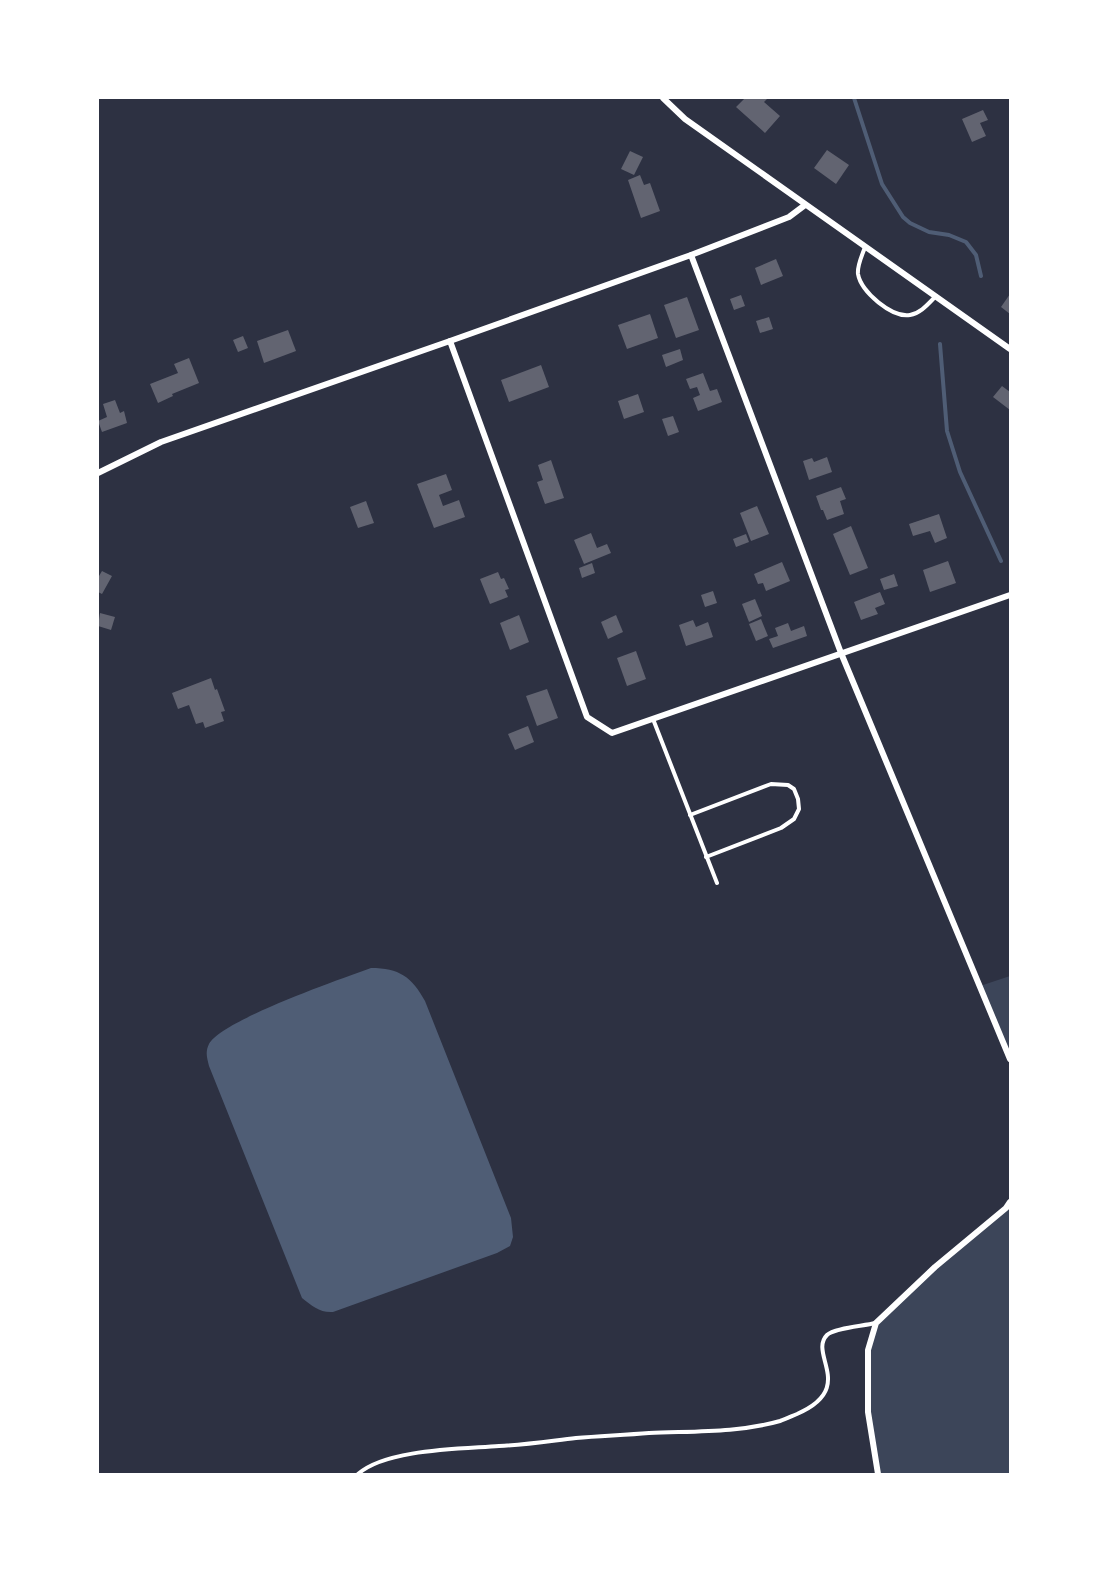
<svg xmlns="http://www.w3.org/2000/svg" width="1108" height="1572" font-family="'Zilla Slab',serif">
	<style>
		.green { fill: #3c4559 }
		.water { fill: #4f5d75 }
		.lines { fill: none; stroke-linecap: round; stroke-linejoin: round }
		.stream { stroke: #4f5d75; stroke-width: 4 }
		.building { fill: #626471 }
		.service { stroke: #fff; stroke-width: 4 }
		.minor { stroke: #fff; stroke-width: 6 }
	</style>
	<rect width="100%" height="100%" fill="#2d3142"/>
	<!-- green -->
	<g class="green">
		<polygon points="1010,976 1010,1059 980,986"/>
		<polygon points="1010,1202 1010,1474 878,1474 868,1412 868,1350 876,1323"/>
	</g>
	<!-- water -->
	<path class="water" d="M371,968C399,968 412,977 425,1001L511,1218L513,1237L510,1246L497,1253L333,1312C320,1313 312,1306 302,1298L209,1066C207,1058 205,1052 209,1044C222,1020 341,979 371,968Z"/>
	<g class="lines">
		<!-- stream -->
		<g class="stream">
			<polyline points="854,98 882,184 903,217 910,223 929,232 949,235 966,242 976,255 981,276"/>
			<polyline points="940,344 947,431 960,472 1001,561"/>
		</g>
	</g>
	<!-- building -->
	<g class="building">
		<polygon points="745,98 768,98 764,102 780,116 765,133 736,107"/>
		<polygon points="983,110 988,120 980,123 986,136 972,142 962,119"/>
		<polygon points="827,150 849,165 836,184 814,168"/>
		<polygon points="630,151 643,157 634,175 621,169"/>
		<polygon points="640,175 644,185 650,183 660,211 641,218 628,180"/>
		<polygon points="776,259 783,276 761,285 755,268"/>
		<polygon points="1010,294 1010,314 1001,307"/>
		<polygon points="741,295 745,306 734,310 730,299"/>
		<polygon points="687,297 699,330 676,338 664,305"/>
		<polygon points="650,314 658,338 627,349 618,325"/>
		<polygon points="769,317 773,329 760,333 756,321"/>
		<polygon points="288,330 296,351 264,363 257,341"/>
		<polygon points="243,336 248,348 238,352 233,340"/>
		<polygon points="680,349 683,360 666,367 662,355"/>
		<polygon points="189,358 199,383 172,394 173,396 158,403 150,384 178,373 174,364"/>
		<polygon points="541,365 549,387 509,402 501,380"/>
		<polygon points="703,373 710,391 717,389 722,402 698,411 693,398 700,395 697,387 690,389 686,379"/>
		<polygon points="1002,386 1010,392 1010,410 993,397"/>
		<polygon points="638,394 644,412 624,419 618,401"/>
		<polygon points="115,400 120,413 124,411 127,423 102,432 98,421 107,417 103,404"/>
		<polygon points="673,416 679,432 668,436 662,419"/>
		<polygon points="827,457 832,472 809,480 803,461 812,458 814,462"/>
		<polygon points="551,460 564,498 545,504 537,482 543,480 538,465"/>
		<polygon points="446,474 452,490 439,495 443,506 459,500 465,517 434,528 417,484"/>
		<polygon points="841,487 846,499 840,501 844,514 827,520 823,510 821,510 816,496"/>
		<polygon points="366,501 374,523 358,528 350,507"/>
		<polygon points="757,506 769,534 751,541 740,513"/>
		<polygon points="939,514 947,538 935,543 930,531 913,536 909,524"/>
		<polygon points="851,526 868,568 850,575 833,534"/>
		<polygon points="591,533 597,548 607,544 611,553 584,564 574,540"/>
		<polygon points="746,534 749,542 736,547 733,539"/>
		<polygon points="948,561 956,583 930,592 923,570"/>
		<polygon points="782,562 790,581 766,591 763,583 758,584 754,574"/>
		<polygon points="592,563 595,573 582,578 579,568"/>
		<polygon points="102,571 112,576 102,594 98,592 98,575 99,576"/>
		<polygon points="498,572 501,579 504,578 509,589 505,590 508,597 490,604 480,579"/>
		<polygon points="894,574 898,586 884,590 880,579"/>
		<polygon points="713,591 717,603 705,607 701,595"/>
		<polygon points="880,592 885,604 875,608 878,614 861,620 854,602"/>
		<polygon points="755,599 762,616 749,622 742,604"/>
		<polygon points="100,613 115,617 111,630 98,626"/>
		<polygon points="519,615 529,642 510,650 500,623"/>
		<polygon points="616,615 623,632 608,639 601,622"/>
		<polygon points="761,619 768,636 756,641 749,624"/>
		<polygon points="693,620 696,627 708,622 713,637 686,646 679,625"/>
		<polygon points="788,623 791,631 804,626 807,636 773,648 769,639 778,636 775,628"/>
		<polygon points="636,651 646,679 627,686 617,658"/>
		<polygon points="211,678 215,690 217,689 225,711 221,712 224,721 205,728 203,722 196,724 189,705 178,709 172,693"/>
		<polygon points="547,689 558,718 537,726 526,696"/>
		<polygon points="528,726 534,742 515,750 508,734"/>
	</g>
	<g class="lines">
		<!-- service -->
		<g class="service">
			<path d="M865,247C862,256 857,265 858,274C861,292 892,318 910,315C921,313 928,304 936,296"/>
			<polyline points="653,719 717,883"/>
			<polyline points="690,815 771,784 788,785 794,789 798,799 799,809 794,819 781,828 706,857"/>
			<path d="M358,1474C386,1449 461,1449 499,1446C525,1445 550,1441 576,1438C600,1436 625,1435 649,1433C693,1431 738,1433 780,1421C786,1419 792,1416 797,1414C857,1388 808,1354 827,1335C834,1328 864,1326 875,1323"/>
		</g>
		<!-- minor -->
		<g class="minor">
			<polyline points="663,98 685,119 1010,349"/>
			<polyline points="691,255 841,653 1010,1059"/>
			<polyline points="450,341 587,717 612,733 1010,595"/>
			<polyline points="98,473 161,442 450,341 691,255 789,217 805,205"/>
			<polyline points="878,1474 868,1412 868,1350 876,1323 935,1267 1006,1208 1010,1202"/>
		</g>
	</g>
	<!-- border -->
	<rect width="1108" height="1572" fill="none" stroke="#ffffff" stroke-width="198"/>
</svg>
